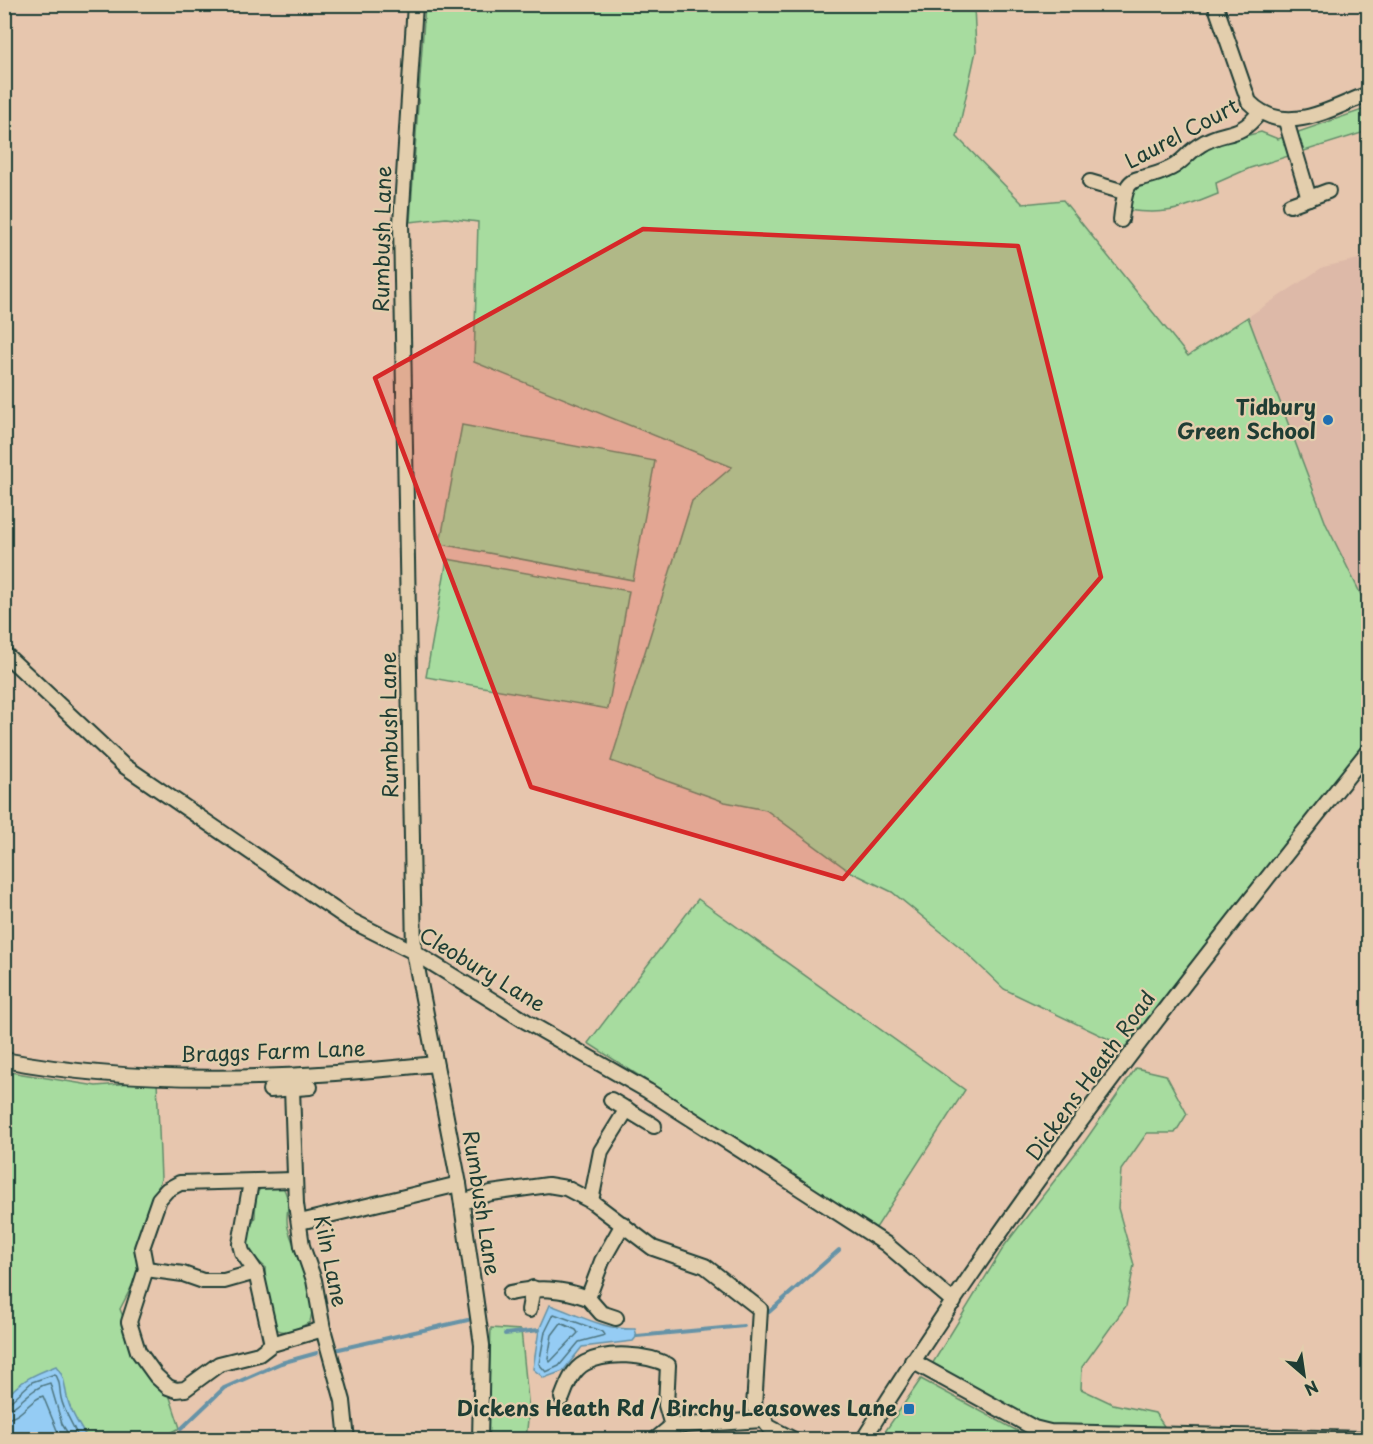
<svg xmlns="http://www.w3.org/2000/svg" width="1373" height="1444" font-family="'Playpen Sans',sans-serif">
	<style>
		.built { fill: #ddb9a8 }
		.green { fill: #a7dc9f; stroke: #638c6a; stroke-width: 1.5 }
		.water { fill: #95ccf4; stroke: #6693a7; stroke-width: 1.5 }
		.lines { fill: none; stroke-linecap: round; stroke-linejoin: round }
		.shore { stroke: #4e7681; stroke-width: 1.5 }
		.stream { stroke: #6693a7; stroke-width: 4 }
		.minor-casing { stroke: #1f3d34; stroke-width: 18 }
		.minor { stroke: #e3cead; stroke-width: 14 }
		.marked { fill: #d62828; fill-opacity: 0.2; stroke: #d62828; stroke-width: 4.5; stroke-linejoin: round }
		.poi-dot { fill: #1f6fb2; stroke: #e3cead; stroke-width: 2 }
		.labels { text-anchor: middle; stroke-width: 4.5; stroke-linejoin: round; paint-order: stroke }
		.street-label { font-size: 21px; fill: #1f3d34; stroke: #e3cead }
		.poi-label { font-size: 21px; font-weight: bold; fill: #1f3d34; stroke: #e3cead; text-anchor: end }
	</style>
	<rect width="100%" height="100%" fill="#e7c6ae"/>
	<filter id="ink" filterUnits="userSpaceOnUse"><feTurbulence type="fractalNoise" baseFrequency=".0167" numOctaves="2"/><feDisplacementMap in="SourceGraphic" scale="12" xChannelSelector="R" yChannelSelector="G"/><feConvolveMatrix kernelMatrix="1 2 1 2 8 2 1 2 1" color-interpolation-filters="sRGB"/></filter>
	<g filter="url(#ink)">
		<!-- built -->
		<polygon class="built" points="1368,257 1368,609 1326,524 1248,317 1323,267"/>
		<!-- green -->
		<g class="green">
			<polygon points="425,5 974,5 976,51 957,137 1023,204 1063,200 1188,356 1248,317 1326,524 1368,609 1368,748 1270,862 1125,1047 1004,989 961,948 892,892 849,871 766,810 725,802 611,761 692,501 732,467 474,362 478,222 446,218 410,222"/>
			<path d="M1368,108V131L1250,168L1216,183L1218,194C1180,209 1168,216 1126,210L1129,191L1139,184L1169,178L1205,146L1261,132L1278,139Z"/>
			<polygon points="462,425 655,461 633,580 440,544"/>
			<polygon points="447,559 629,591 608,709 426,677"/>
			<polygon points="698,899 965,1090 876,1228 588,1043"/>
			<polygon points="1136,1068 1166,1075 1187,1114 1175,1133 1147,1133 1121,1170 1118,1208 1134,1265 1126,1306 1082,1367 1081,1389 1113,1404 1155,1413 1166,1429 1045,1426 931,1366 1005,1245 1085,1141"/>
			<polygon points="4,1071 96,1086 157,1081 161,1179 139,1239 138,1274 120,1309 133,1342 165,1382 180,1428 159,1439 5,1439"/>
			<path d="M272,1184L283,1187C293,1207 284,1211 288,1228C297,1262 321,1282 310,1322C260,1353 267,1301 265,1267L247,1251L245,1238L255,1217L256,1194L261,1188Z"/>
			<polygon points="491,1328 521,1330 529,1410 526,1439 487,1440"/>
			<polygon points="921,1379 1025,1435 1020,1440 880,1439"/>
		</g>
		<!-- water -->
		<g class="water">
			<path d="M550,1305C579,1315 604,1330 635,1329L637,1336L633,1341L582,1347L563,1371L544,1378L533,1369L539,1330Z"/>
			<path d="M56,1366C65,1377 64,1383 67,1397C70,1411 78,1424 86,1436L85,1439H7L5,1400C18,1381 35,1374 56,1366Z"/>
		</g>
		<g class="lines">
			<!-- shore -->
			<g class="shore">
				<polygon points="554,1314 603,1332 605,1335 579,1342 559,1366 546,1372 539,1364 545,1332"/>
				<polygon points="561,1323 576,1330 578,1333 550,1362 548,1358 552,1335"/>
				<path d="M4,1402L11,1401L32,1382L55,1374C61,1381 59,1389 61,1398C64,1413 74,1425 79,1440"/>
				<path d="M4,1410C19,1409 28,1388 50,1383L62,1424L72,1440"/>
				<path d="M4,1419C23,1418 27,1401 43,1396L61,1440"/>
			</g>
			<!-- stream -->
			<g class="stream">
				<polyline points="769,1312 839,1250"/>
				<polyline points="505,1334 539,1330"/>
				<polyline points="637,1336 744,1326"/>
				<polyline points="339,1349 468,1320"/>
				<polyline points="181,1429 224,1388 281,1363 317,1353"/>
			</g>
			<defs>
				<g id="minor">
					<polyline points="415,4 401,223 414,952 459,1184 482,1345 480,1440"/>
					<path d="M1215,4L1249,102C1284,138 1329,109 1368,94"/>
					<polyline points="1286,121 1309,198"/>
					<polyline points="1090,182 1124,192"/>
					<polyline points="1290,205 1328,191"/>
					<path d="M1121,220C1127,165 1133,187 1171,168C1183,162 1189,151 1200,145C1226,128 1237,141 1259,113"/>
					<polyline points="4,653 123,765 350,920 414,952 527,1022 648,1091 778,1174 886,1244 954,1302"/>
					<path d="M4,1060C146,1087 293,1079 435,1064"/>
					<polyline points="292,1088 296,1204 302,1246 314,1280 323,1329 343,1401 347,1440"/>
					<polyline points="270,1090 310,1087"/>
					<polyline points="611,1100 654,1126"/>
					<polyline points="293,1180 180,1183 167,1190 159,1199 142,1248 146,1269 129,1322 138,1351 156,1376 168,1387 176,1390 185,1389 219,1364 259,1354 272,1344 323,1329"/>
					<polyline points="251,1182 240,1244 242,1252 256,1272 272,1344"/>
					<polyline points="591,1201 601,1151 627,1109"/>
					<polyline points="462,1202 491,1193 548,1185 566,1188 591,1201 653,1248 705,1266 760,1309 754,1407 769,1427 794,1440"/>
					<polyline points="300,1222 459,1184"/>
					<polyline points="146,1269 183,1274 203,1281 224,1281 256,1272"/>
					<path d="M510,1293C538,1287 561,1288 588,1298"/>
					<polyline points="529,1310 533,1288"/>
					<polyline points="616,1318 601,1313 588,1298 602,1261 623,1224"/>
					<polyline points="912,1361 1034,1428 1050,1432 1368,1439"/>
					<path d="M562,1398C567,1385 572,1370 585,1363C607,1351 646,1354 668,1365L666,1405L672,1426L655,1440"/>
					<polyline points="672,1426 762,1420"/>
					<path d="M863,1440C1013,1198 1191,973 1368,751"/>
				</g>
			</defs>
			<!-- minor casing -->
			<use href="#minor" class="minor-casing"/>
			<!-- minor -->
			<use href="#minor" class="minor"/>
		</g>
	</g>
	<!-- marked area -->
	<path class="marked" d="M643,229L1018,246L1101,577L843,879L531,787L375,378Z"/>
	<!-- markers -->
	<g class="poi-dot">
		<circle cx="1328" cy="420" r="6"/>
		<rect x="903" y="1403" width="12" height="12" rx="3"/>
	</g>
	<g class="labels">
		<!-- street labels -->
		<g class="street-label">
			<text transform="translate(1182 134) rotate(-28)" y="7">Laurel Court</text>
			<text transform="translate(383 239) rotate(-89)" y="7">Rumbush Lane</text>
			<text transform="translate(390 725) rotate(-91)" y="7">Rumbush Lane</text>
			<text transform="translate(482 970) rotate(31)" y="7">Cleobury Lane</text>
			<text transform="translate(273 1052) rotate(-2)" y="7">Braggs Farm Lane</text>
			<text transform="translate(1091 1076) rotate(-54)" y="7">Dickens Heath Road</text>
			<text transform="translate(481 1203) rotate(81)" y="7">Rumbush Lane</text>
			<text transform="translate(330 1261) rotate(78)" y="7">Kiln Lane</text>
		</g>
		<!-- poi labels -->
		<g class="poi-label">
			<text x="1316" y="415">Tidbury<tspan x="1316" dy="24">Green School</tspan></text>
			<text x="897" y="1416">Dickens Heath Rd / Birchy Leasowes Lane</text>
		</g>
	</g>
	<!-- margin -->
	<rect width="1373" height="1444" fill="none" stroke="#e3cead" stroke-width="24"/>
	<rect x="12" y="12" width="1349" height="1420" fill="none" stroke="#1f3d34" stroke-width="2" filter="url(#ink)"/>
	<!-- north arrow -->
	<g transform="translate(1304 1375) rotate(151)" stroke="#e3cead" stroke-width="4.5" paint-order="stroke">
	<path d="M0-4.5L10 22L0 15L-10 22Z" fill="#1f3d34"/>
	<text y="-9" font-size="16" font-weight="bold" text-anchor="middle" fill="#1f3d34">N</text>
	</g>
</svg>
